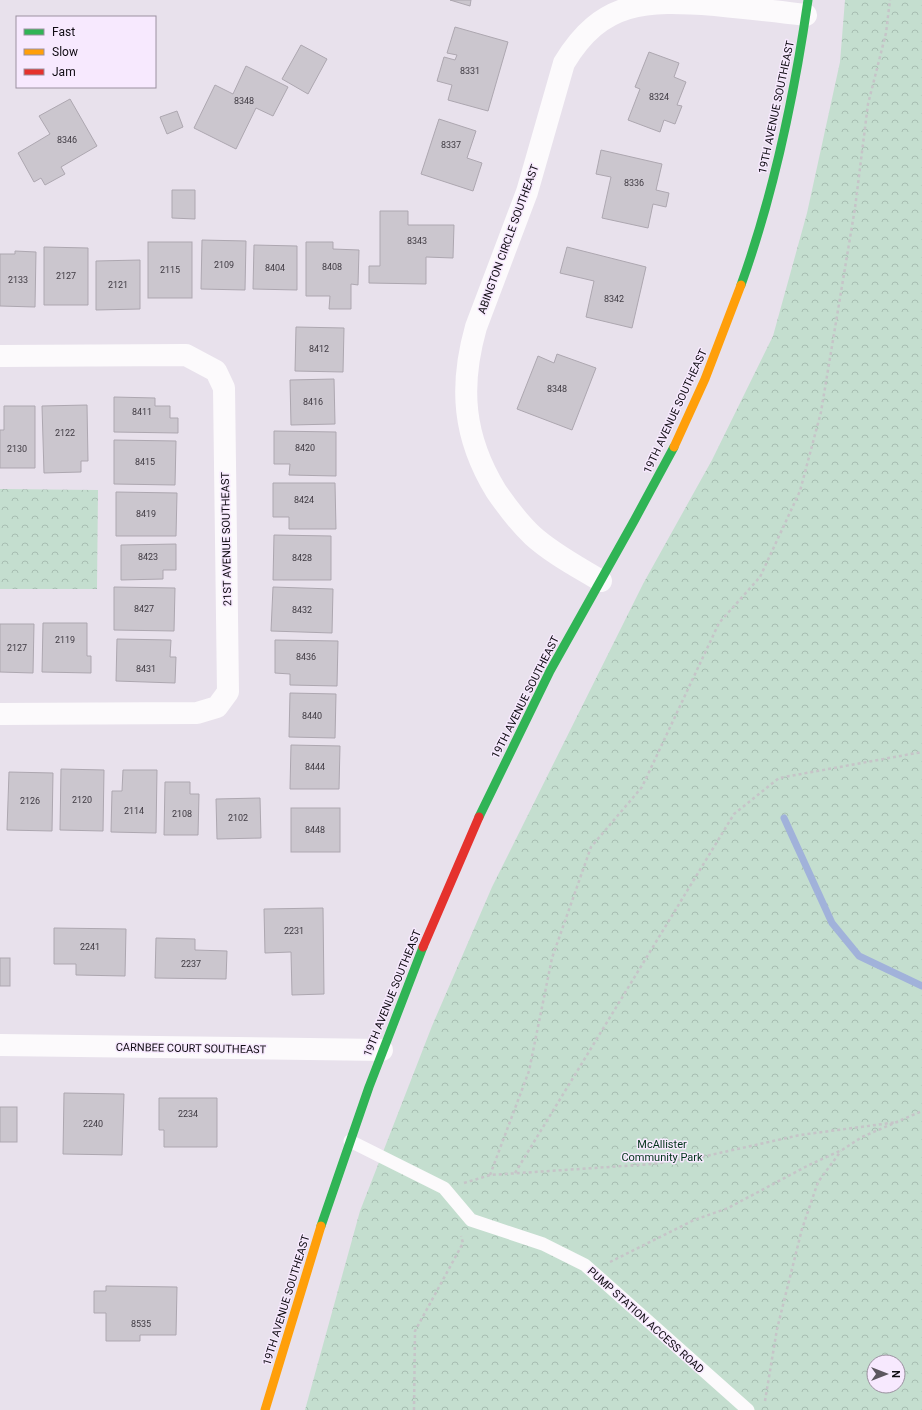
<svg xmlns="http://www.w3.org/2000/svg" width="922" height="1410" font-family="Roboto,sans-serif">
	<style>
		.forest { fill: url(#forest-crowns); fill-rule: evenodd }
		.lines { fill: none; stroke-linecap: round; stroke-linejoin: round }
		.stream { stroke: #a1b2da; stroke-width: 7 }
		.building { fill: #cbc6ce; stroke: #ada7b0 }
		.path { stroke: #c6c4c8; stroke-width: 2.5; stroke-dasharray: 3 3; stroke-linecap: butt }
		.lane { stroke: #fcfafc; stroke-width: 13 }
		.street { stroke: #fcfafc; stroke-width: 22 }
		.fast { stroke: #30b455; stroke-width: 9 }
		.slow { stroke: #ff9f0a; stroke-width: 9 }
		.jam { stroke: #e5322d; stroke-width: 9 }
		.labels { text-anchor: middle; stroke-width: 3; stroke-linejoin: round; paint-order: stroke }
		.number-label { font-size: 9px; fill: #3f3a42 }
		.street-label { font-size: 11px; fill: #100c13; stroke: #f7e9fe }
		.park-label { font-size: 11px; fill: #02331a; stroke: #f7e9fe }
	</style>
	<defs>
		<pattern id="forest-crowns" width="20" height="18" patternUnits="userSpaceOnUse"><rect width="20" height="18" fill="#c4decf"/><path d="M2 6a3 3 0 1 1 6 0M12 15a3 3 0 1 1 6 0" fill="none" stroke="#a7bdb1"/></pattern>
	</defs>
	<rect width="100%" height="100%" fill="#e8e1ec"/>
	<!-- forest -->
	<g class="forest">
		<path d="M845,0H922V1410H305L360,1211L432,1026L492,887L643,584L712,460L773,336L807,213L840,62ZM874,1362H898V1386H874Z"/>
		<polygon points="0,489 98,490 97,589 0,589"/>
	</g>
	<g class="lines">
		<!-- stream -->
		<polyline class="stream" points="784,818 832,923 859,956 922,986"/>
	</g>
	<!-- building -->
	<g class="building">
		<polygon points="450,0 471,0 470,6"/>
		<polygon points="455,27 508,42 488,111 448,100 452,85 437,81 444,57 455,60 457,55 447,53"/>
		<polygon points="301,45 327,59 308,94 282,79"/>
		<polygon points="649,52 679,63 674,77 686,82 677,105 682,106 675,124 664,120 660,132 628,120 640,89 635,87"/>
		<polygon points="246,66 288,87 273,116 256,108 236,149 194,128 215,85 233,94"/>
		<polygon points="70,99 97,146 61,167 65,174 45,185 41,178 34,182 18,153 50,134 39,116"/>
		<polygon points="177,111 183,127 167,134 160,117"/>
		<polygon points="439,119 476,131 467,158 482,163 473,191 421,174"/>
		<polygon points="601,150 662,164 656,190 669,193 666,207 653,204 648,228 602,218 611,177 596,174"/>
		<polygon points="172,190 195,190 195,219 172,218"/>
		<polygon points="380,211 408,211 408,225 454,225 453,258 426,257 426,284 369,283 369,266 380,266"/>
		<polygon points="202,240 246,241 245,290 201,289"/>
		<rect x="148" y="242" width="44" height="56"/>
		<polygon points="306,242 333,242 333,249 359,250 358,285 351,284 351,309 329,309 330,296 306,296"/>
		<polygon points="254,245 297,246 297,290 253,289"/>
		<polygon points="44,247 88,248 88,305 44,305"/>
		<polygon points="567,247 646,267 632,328 586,317 594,281 560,273"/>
		<polygon points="15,251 36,252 35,307 0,306 0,254 15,254"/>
		<polygon points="140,260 140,309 96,310 96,261"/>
		<polygon points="296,327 344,328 343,372 295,371"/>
		<polygon points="557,354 596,368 572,430 517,409 538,356 554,363"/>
		<polygon points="334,379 335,424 291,425 290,380"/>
		<polygon points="114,397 155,398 155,406 170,406 170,418 178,418 178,433 114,432"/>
		<polygon points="87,405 88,461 81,461 81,472 44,473 42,406"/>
		<polygon points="4,406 35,406 35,468 0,468 0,430 4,430"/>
		<polygon points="274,431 336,432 336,476 289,475 290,464 274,464"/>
		<polygon points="114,440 176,441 175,485 114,484"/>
		<polygon points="273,483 335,483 336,529 289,529 289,517 273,517"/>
		<polygon points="116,492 177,493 176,536 116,536"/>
		<polygon points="274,535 331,536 331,580 273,580"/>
		<polygon points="176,544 176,570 163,570 163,579 121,580 121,545"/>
		<polygon points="114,587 175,588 174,631 114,630"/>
		<polygon points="273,587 333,589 332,633 271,631"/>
		<polygon points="43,623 87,623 87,656 91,656 91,673 42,672"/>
		<polygon points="0,624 34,624 33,673 0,672"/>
		<polygon points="117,639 171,640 170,657 176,657 175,683 116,681"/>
		<polygon points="275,640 338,641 337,686 290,685 290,674 275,673"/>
		<polygon points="290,693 336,694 335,738 289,737"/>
		<polygon points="291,745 340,746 339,789 290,789"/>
		<polygon points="61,769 104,770 103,831 60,830"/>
		<polygon points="123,770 157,770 156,833 111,832 112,791 122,791"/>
		<polygon points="9,772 53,773 52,831 7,830"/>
		<polygon points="165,782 190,782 190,794 199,794 198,835 164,835"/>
		<polygon points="260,798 261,838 217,839 216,799"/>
		<rect x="291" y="808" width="49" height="44"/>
		<polygon points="323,908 324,994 292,995 291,952 265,953 264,909"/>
		<polygon points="54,928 126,929 125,976 76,975 76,964 54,964"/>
		<polygon points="156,938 195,939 195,950 227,951 226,979 155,978"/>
		<rect x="0" y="958" width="10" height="28"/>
		<polygon points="64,1093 124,1094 122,1155 63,1154"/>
		<polygon points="159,1098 217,1098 217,1147 164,1147 164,1130 159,1130"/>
		<rect x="0" y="1107" width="17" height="35"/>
		<polygon points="106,1286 177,1287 176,1335 140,1335 140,1341 106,1341 106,1313 94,1313 94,1291 106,1291"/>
	</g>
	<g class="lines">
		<!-- path -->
		<g class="path">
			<polyline points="515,1173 734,814 779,778 922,752"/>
			<polyline points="490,1175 529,1071 552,958 591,847 642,787 719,623 760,577 800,491 821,412 855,208 868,104 886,33 890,0"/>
			<polyline points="464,1183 490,1175 653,1164 706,1156 800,1135 898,1122"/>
			<polyline points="610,1262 694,1220 728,1208 809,1165 842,1150 862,1137 922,1111"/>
			<polyline points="765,1401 777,1329 802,1229 818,1182 841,1151"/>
			<polyline points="414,1410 415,1331 463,1243 461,1236"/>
		</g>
		<!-- lane -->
		<polyline class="lane" points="350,1141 444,1188 471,1220 543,1244 585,1265 748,1410"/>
		<!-- street -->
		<g class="street">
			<polyline points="0,356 186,355 216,371 224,388 228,692 217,707 197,713 0,714"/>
			<path d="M601,581C578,567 553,554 533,536C518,522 507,507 496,491C463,437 459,387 476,327L527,192L564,63C602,0 645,0 715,5C745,8 775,11 806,15"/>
			<polyline points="0,1045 382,1050"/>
		</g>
		<!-- fast -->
		<g class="fast">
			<path d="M741,285C774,193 794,97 808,0"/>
			<polyline points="479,817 550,671 634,521 674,447"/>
			<polyline points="321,1226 369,1087 423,947"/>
		</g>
		<!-- slow -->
		<g class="slow">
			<polyline points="674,447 705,379 741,285"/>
			<polyline points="265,1410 321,1226"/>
		</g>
		<!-- jam -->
		<polyline class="jam" points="423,947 479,817"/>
	</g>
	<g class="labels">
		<!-- number labels -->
		<g class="number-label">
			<text x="470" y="74">8331</text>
			<text x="659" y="100">8324</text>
			<text x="244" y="104">8348</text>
			<text x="67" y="143">8346</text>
			<text x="451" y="148">8337</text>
			<text x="634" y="186">8336</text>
			<text x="417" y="244">8343</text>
			<text x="224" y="268">2109</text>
			<text x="332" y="270">8408</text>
			<text x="275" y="271">8404</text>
			<text x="170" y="273">2115</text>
			<text x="66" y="279">2127</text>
			<text x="18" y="283">2133</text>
			<text x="118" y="288">2121</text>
			<text x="614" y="302">8342</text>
			<text x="319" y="352">8412</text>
			<text x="557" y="392">8348</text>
			<text x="313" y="405">8416</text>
			<text x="142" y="415">8411</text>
			<text x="65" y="436">2122</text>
			<text x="305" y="451">8420</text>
			<text x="17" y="452">2130</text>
			<text x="145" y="465">8415</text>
			<text x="304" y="503">8424</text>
			<text x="146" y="517">8419</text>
			<text x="148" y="560">8423</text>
			<text x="302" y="561">8428</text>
			<text x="144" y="612">8427</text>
			<text x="302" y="613">8432</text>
			<text x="65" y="643">2119</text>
			<text x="17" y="651">2127</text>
			<text x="306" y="660">8436</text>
			<text x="146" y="672">8431</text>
			<text x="312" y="719">8440</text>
			<text x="315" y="770">8444</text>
			<text x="82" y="803">2120</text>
			<text x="30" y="804">2126</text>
			<text x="134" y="814">2114</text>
			<text x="182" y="817">2108</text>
			<text x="238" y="821">2102</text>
			<text x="315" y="833">8448</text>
			<text x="294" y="934">2231</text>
			<text x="90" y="950">2241</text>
			<text x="191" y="967">2237</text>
			<text x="188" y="1117">2234</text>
			<text x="93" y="1127">2240</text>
			<text x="141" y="1327">8535</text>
		</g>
		<!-- street labels -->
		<g class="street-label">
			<text transform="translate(776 107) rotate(-78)" y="4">19TH AVENUE SOUTHEAST</text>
			<text transform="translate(508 239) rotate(-70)" y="4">ABINGTON CIRCLE SOUTHEAST</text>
			<text transform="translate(675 411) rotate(-65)" y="4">19TH AVENUE SOUTHEAST</text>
			<text transform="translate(226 539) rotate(-91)" y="4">21ST AVENUE SOUTHEAST</text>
			<text transform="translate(525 697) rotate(-63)" y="4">19TH AVENUE SOUTHEAST</text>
			<text transform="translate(392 993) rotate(-68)" y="4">19TH AVENUE SOUTHEAST</text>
			<text transform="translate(191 1048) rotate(1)" y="4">CARNBEE COURT SOUTHEAST</text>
			<text transform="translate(286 1300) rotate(-73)" y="4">19TH AVENUE SOUTHEAST</text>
			<text transform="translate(646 1320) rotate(42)" y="4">PUMP STATION ACCESS ROAD</text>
		</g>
		<!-- park labels -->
		<g class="park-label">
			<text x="662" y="1148">McAllister<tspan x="662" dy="13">Community Park</tspan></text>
		</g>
	</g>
	<!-- legend -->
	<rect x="16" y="16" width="140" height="72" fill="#f7e9fe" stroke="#9b91a0"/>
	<rect x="24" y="29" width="20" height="6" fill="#30b455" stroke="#9b91a0"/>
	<text x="52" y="36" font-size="12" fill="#100c13">Fast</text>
	<rect x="24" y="49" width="20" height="6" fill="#ff9f0a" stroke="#9b91a0"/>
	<text x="52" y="56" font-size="12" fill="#100c13">Slow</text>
	<rect x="24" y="69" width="20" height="6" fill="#e5322d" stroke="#9b91a0"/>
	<text x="52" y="76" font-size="12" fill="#100c13">Jam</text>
	<!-- north arrow -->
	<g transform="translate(886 1374) rotate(90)"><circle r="19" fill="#f7e9fe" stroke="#9b91a0"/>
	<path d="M0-3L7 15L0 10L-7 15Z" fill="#5c575f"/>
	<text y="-6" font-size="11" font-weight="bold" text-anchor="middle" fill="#100c13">N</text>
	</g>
</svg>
